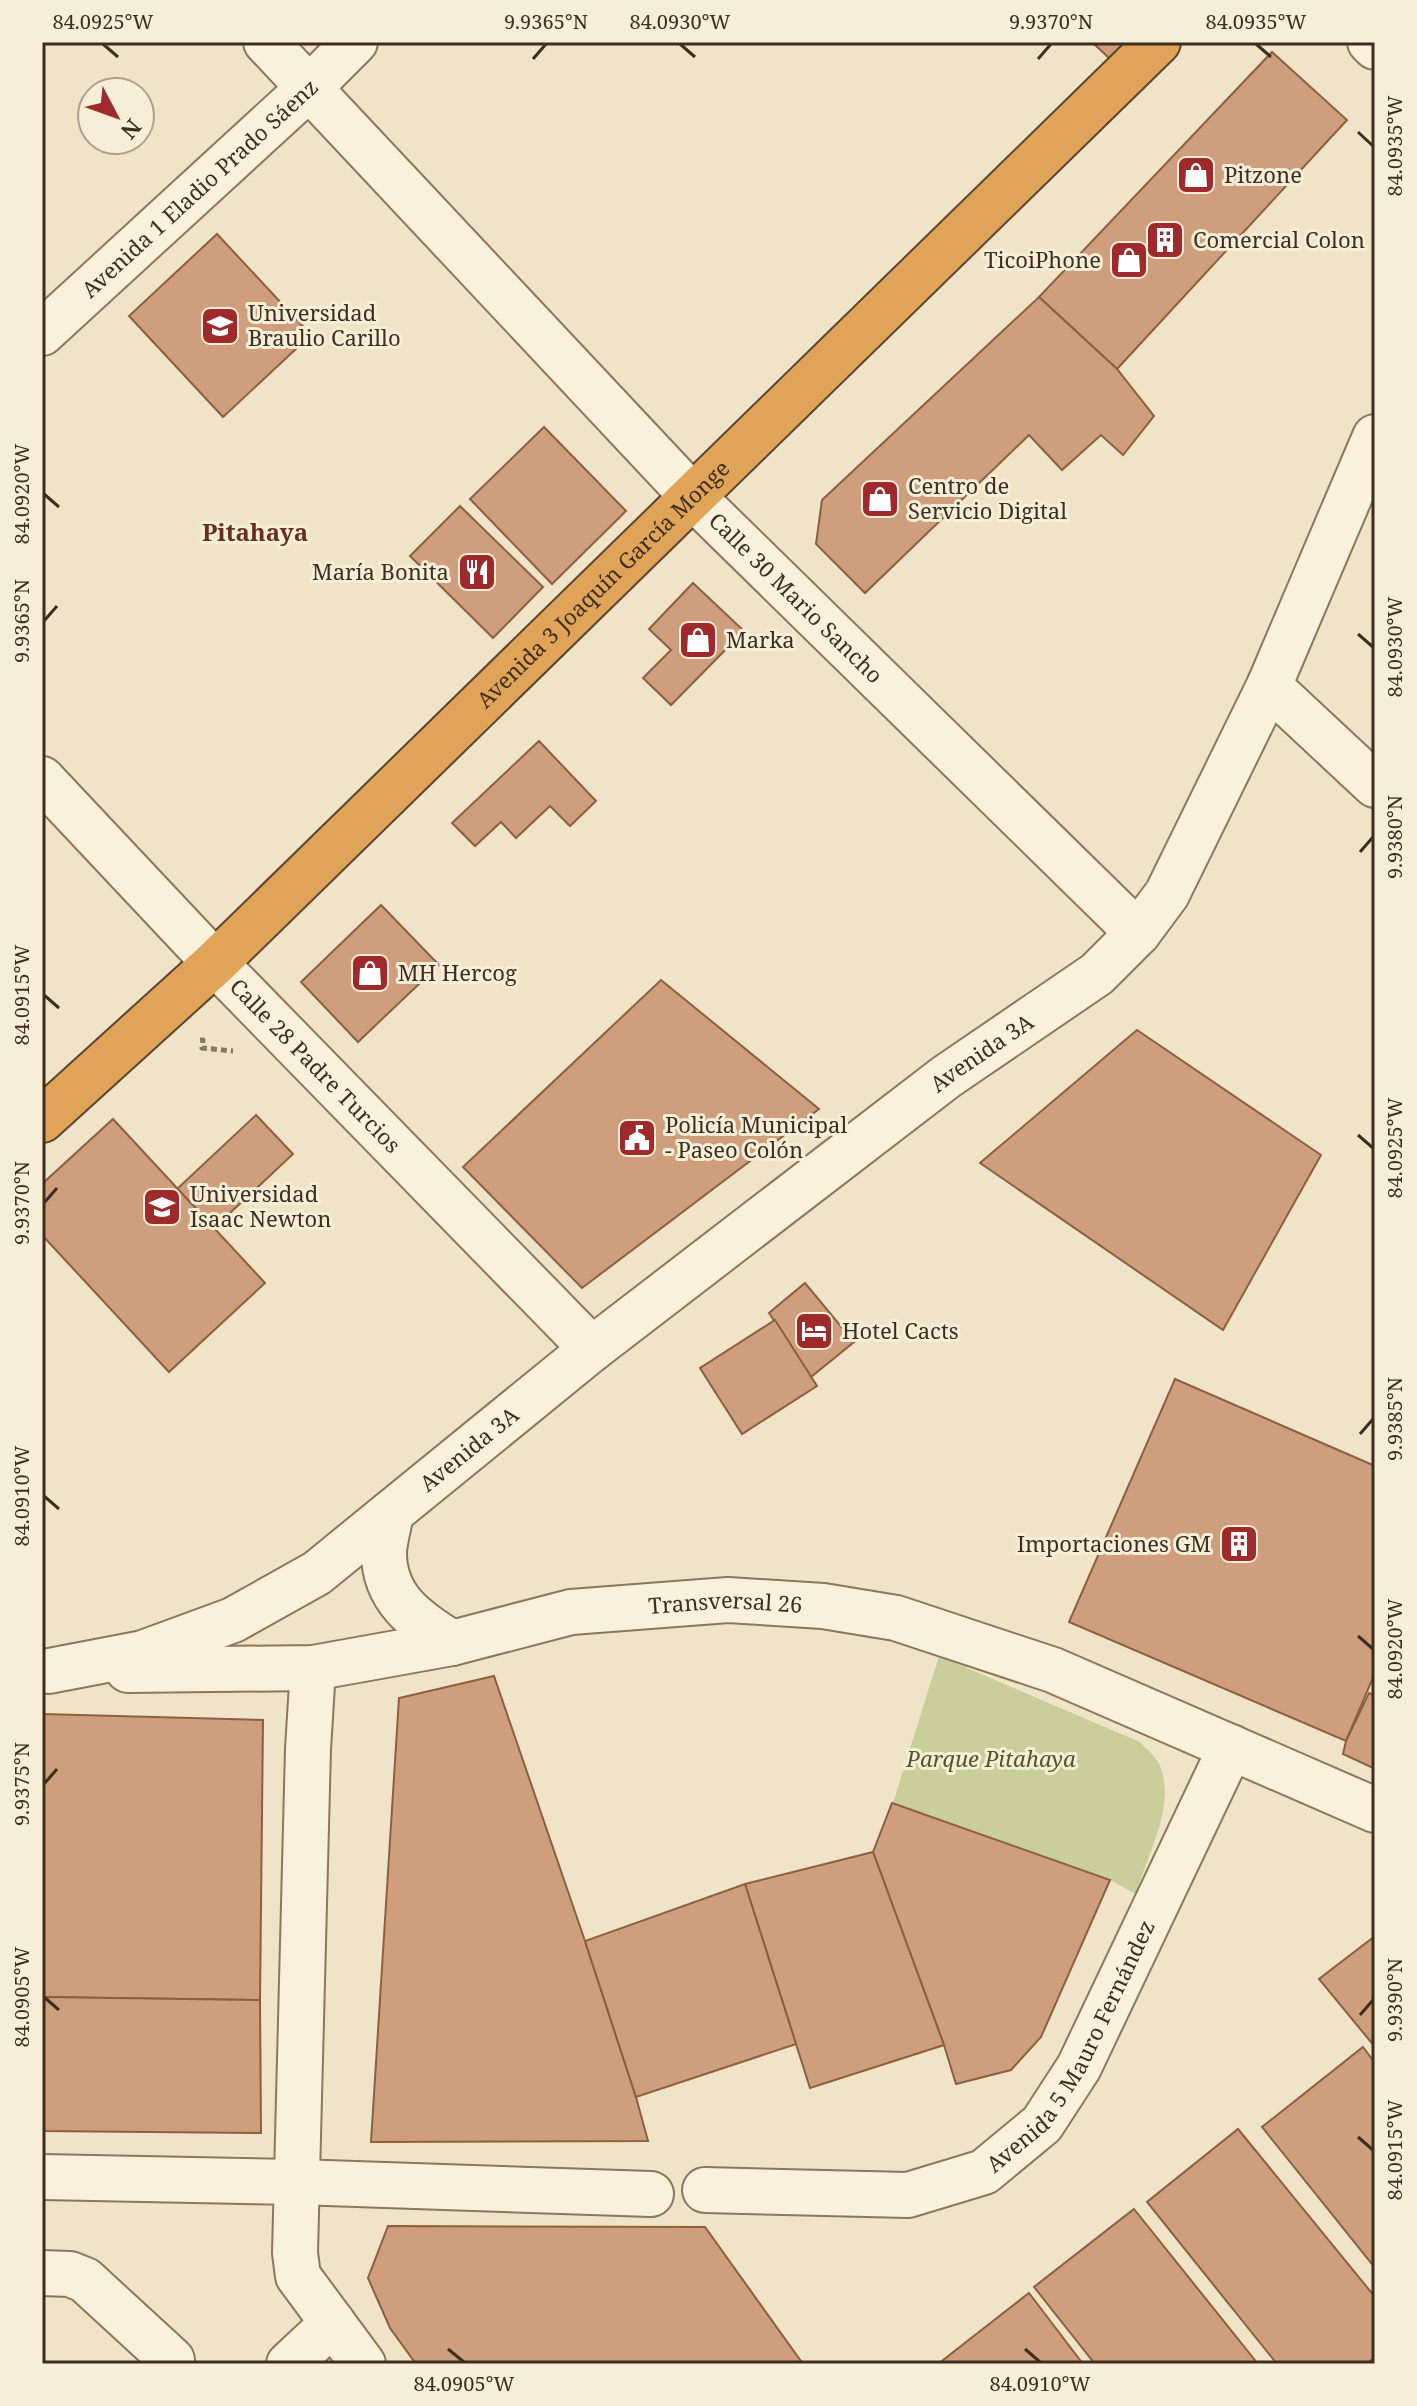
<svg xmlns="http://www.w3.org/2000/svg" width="1417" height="2406" font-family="'Noto Serif',serif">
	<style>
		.green { fill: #c9cf9b }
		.building { fill: #cf9f7d; stroke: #8d5f41; stroke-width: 2 }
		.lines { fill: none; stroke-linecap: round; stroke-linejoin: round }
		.minor-casing { stroke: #8d765c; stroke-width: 48 }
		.highway-casing { stroke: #5b4430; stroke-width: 48 }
		.path { stroke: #8d765c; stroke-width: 5; stroke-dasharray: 6 4; stroke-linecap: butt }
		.minor { stroke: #faf1dc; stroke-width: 44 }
		.highway { stroke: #e0a458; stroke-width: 44 }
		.ticks { fill: none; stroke: #3d2e20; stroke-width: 3 }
		.labels { text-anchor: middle; stroke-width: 6; stroke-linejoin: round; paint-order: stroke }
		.poi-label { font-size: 22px; fill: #3d2e20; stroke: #f7eed8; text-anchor: start }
		.street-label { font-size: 22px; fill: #3d2e20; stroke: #f7eed8 }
		.park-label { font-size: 22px; font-style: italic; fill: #4d5a26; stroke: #f7eed8 }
		.neighbourhood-label { font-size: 24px; font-weight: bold; fill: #6b2e1e; stroke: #f7eed8 }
		.neatline { fill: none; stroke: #3d2e20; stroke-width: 3 }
		.ticks-label { font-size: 20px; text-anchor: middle; fill: #3d2e20 }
	</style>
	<rect width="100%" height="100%" fill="#f0e4c8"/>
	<!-- green -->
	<path class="green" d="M939,1656L1140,1742C1146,1749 1157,1757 1160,1766C1176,1807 1147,1855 1136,1894L1110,1880L893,1803Z"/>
	<!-- building -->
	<g class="building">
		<polygon points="1092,42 1125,42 1109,58"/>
		<polygon points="1272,52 1347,120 1117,369 1039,297"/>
		<polygon points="217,234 311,335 223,417 129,316"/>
		<polygon points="1039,297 1117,369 1154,416 1123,455 1101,435 1062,470 1029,435 865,593 816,544 822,500"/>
		<polygon points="544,427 626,511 552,584 470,499"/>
		<polygon points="460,506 543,587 493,638 410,556"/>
		<polygon points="693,583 744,631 671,705 643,678 671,650 649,629"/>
		<polygon points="539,741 596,801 570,826 550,806 516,838 501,822 475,846 452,823"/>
		<polygon points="381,905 439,965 358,1042 301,982"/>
		<polygon points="661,980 819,1109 582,1288 463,1167"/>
		<polygon points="1137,1030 1321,1155 1223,1330 980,1163"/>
		<polygon points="256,1115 293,1154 214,1228 177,1189"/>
		<polygon points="113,1119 265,1283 169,1372 42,1235 42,1184"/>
		<polygon points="805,1283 854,1342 811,1377 769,1313"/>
		<polygon points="775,1320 817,1386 742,1434 700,1368"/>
		<polygon points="1175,1379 1375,1466 1375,1673 1346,1741 1069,1622"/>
		<polygon points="494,1676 585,1941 636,2097 648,2141 371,2142 399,1698"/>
		<polygon points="1369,1693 1375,1696 1375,1769 1343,1754 1346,1741"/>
		<polygon points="42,1714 263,1720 260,2000 42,1997"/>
		<polygon points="892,1803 1110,1880 1041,2037 1011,2070 956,2084 944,2045 873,1852"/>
		<polygon points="873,1852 944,2045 810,2088 745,1884"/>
		<polygon points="745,1884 796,2044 636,2097 585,1941"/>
		<polygon points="1375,1936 1375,2047 1319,1979"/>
		<polygon points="42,1997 260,2000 261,2133 42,2131"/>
		<polygon points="1363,2047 1375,2063 1375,2268 1262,2127"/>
		<polygon points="1238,2129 1375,2297 1375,2357 1366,2364 1277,2364 1147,2202"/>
		<polygon points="1134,2209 1258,2364 1095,2364 1034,2287"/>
		<polygon points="388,2226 705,2227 803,2364 416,2364 390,2328 368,2278"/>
		<polygon points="1029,2293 1083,2364 938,2364"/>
	</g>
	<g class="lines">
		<defs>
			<g id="minor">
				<path id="s1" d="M266,42L692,496L1138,933"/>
				<polyline points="1370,42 1375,47"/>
				<path id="s2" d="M42,333L309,88L355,42"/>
				<polyline points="1269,686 1375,785"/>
				<path id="s3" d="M42,779L215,963L592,1349"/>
				<path d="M391,1513C389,1525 385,1539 384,1551C383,1598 416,1621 452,1643"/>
				<polyline points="313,1668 308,1749 295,2253 298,2276 363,2364"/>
				<path id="s4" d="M128,1670L313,1668L452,1643L571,1612L728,1600L823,1606L896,1618L1053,1670L1375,1810"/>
				<path id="s5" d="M49,1671L143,1653L233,1620L317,1573L592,1349L946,1077L1097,974L1138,933L1167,894L1269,686L1375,437"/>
				<polyline points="42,2177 297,2182 651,2194"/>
				<path id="s6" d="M705,2190L908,2195L984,2172L1042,2124L1079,2067L1231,1747"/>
				<polyline points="42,2273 70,2274 85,2280 172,2360"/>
				<polyline points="289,2364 333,2323"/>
			</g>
			<g id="highway">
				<path id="s7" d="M42,1120L215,963L1158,42"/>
			</g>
		</defs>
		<!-- minor casing -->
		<use href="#minor" class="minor-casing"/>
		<!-- highway casing -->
		<use href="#highway" class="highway-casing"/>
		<!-- path -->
		<polyline class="path" points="200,1040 203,1040 202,1048 233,1051"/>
		<!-- minor -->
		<use href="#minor" class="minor"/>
		<!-- highway -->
		<use href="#highway" class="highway"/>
	</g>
	<!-- ticks -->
	<path class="ticks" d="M103,44L118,57M680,44L695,57M1256,44L1271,57M533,59L546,44M1038,59L1051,44M1358,132L1373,146M44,494L59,507M44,621L57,606M1358,634L1373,647M1360,852L1373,837M44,995L59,1008M1358,1135L1373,1148M44,1203L57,1188M1360,1434L1373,1419M44,1496L59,1509M1358,1636L1373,1649M44,1784L57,1769M44,1997L59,2010M1360,2015L1373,2000M1358,2137L1373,2150M448,2349L464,2362M1025,2349L1040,2362"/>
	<!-- icons -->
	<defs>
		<symbol id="shop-square" viewBox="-11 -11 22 22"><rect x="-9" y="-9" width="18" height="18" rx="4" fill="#9e2a2b" stroke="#f7eed8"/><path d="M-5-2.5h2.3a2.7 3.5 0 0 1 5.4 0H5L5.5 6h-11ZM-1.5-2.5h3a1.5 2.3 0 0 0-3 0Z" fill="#fff"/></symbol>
		<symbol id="building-square" viewBox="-11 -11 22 22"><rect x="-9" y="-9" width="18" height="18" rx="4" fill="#9e2a2b" stroke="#f7eed8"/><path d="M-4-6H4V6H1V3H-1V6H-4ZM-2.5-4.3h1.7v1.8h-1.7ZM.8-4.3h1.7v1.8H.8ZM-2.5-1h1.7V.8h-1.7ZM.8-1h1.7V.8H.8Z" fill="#fff"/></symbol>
		<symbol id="university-square" viewBox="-11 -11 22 22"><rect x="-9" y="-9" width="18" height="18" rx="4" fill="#9e2a2b" stroke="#f7eed8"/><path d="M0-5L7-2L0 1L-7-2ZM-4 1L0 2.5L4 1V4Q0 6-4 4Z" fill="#fff"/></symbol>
		<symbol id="restaurant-square" viewBox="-11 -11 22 22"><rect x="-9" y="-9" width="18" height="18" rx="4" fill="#9e2a2b" stroke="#f7eed8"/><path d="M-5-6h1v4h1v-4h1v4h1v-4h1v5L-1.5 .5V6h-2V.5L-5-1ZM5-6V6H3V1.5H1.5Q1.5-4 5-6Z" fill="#fff"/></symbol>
		<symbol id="civic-square" viewBox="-11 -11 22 22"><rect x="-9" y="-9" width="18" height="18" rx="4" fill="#9e2a2b" stroke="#f7eed8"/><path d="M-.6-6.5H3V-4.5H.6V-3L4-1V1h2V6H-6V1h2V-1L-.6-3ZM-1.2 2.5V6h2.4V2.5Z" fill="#fff"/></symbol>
		<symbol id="hotel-square" viewBox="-11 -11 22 22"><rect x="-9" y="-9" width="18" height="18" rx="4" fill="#9e2a2b" stroke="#f7eed8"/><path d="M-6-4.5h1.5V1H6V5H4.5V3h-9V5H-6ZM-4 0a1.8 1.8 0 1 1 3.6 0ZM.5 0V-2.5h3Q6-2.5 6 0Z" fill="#fff"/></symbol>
	</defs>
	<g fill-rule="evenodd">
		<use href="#shop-square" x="1174" y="153" width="44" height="44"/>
		<use href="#building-square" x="1143" y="218" width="44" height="44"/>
		<use href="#shop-square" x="1107" y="238" width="44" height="44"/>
		<use href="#university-square" x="198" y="304" width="44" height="44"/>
		<use href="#shop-square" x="858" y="477" width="44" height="44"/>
		<use href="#restaurant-square" x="455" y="550" width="44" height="44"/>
		<use href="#shop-square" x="676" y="618" width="44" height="44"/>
		<use href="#shop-square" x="348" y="951" width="44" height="44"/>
		<use href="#civic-square" x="615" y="1116" width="44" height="44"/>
		<use href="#university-square" x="140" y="1185" width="44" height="44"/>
		<use href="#hotel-square" x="792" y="1309" width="44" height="44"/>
		<use href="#building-square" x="1217" y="1522" width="44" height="44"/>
	</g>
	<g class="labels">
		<!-- poi labels -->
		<g class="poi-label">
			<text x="1224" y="183">Pitzone</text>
			<text x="1193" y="248">Comercial Colon</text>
			<text x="1101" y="268" text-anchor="end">TicoiPhone</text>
			<text x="248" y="321">Universidad<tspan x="248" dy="25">Braulio Carillo</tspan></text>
			<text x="908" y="494">Centro de<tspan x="908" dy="25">Servicio Digital</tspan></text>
			<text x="449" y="580" text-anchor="end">María Bonita</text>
			<text x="726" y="648">Marka</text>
			<text x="398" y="981">MH Hercog</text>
			<text x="665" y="1133">Policía Municipal<tspan x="665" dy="25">- Paseo Colón</tspan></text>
			<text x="190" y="1202">Universidad<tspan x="190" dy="25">Isaac Newton</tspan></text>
			<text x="842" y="1339">Hotel Cacts</text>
			<text x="1211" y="1552" text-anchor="end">Importaciones GM</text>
		</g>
		<!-- street labels -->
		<g class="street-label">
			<text dy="8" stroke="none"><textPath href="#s2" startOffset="214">Avenida 1 Eladio Prado Sáenz</textPath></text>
			<text dy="8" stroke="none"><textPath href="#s7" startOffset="776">Avenida 3 Joaquín García Monge</textPath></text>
			<text dy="8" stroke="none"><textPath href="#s1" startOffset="768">Calle 30 Mario Sancho</textPath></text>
			<text dy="8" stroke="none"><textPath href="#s5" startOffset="1132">Avenida 3A</textPath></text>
			<text dy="8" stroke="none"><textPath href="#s3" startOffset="396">Calle 28 Padre Turcios</textPath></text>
			<text dy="8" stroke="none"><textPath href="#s5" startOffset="484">Avenida 3A</textPath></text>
			<text dy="8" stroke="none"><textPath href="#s4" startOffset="604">Transversal 26</textPath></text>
			<text dy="8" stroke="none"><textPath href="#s6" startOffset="438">Avenida 5 Mauro Fernández</textPath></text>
		</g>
		<!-- park labels -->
		<g class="park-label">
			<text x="991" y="1767">Parque Pitahaya</text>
		</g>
		<!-- neighbourhood labels -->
		<g class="neighbourhood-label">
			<text x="255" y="541">Pitahaya</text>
		</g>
	</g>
	<!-- border -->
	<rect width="1417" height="2406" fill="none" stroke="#f7eed8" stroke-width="88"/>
	<!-- north arrow -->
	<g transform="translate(116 116) rotate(131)"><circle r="38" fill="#f7eed8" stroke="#ada18e" stroke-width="2"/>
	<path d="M0-6L14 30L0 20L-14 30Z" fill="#9e2a2b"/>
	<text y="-12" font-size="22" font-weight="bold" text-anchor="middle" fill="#3d2e20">N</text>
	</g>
	<rect x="44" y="44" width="1329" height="2318" class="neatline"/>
	<g class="ticks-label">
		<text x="103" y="29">84.0925°W</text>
		<text x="546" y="29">9.9365°N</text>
		<text x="680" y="29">84.0930°W</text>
		<text x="1051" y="29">9.9370°N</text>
		<text x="1256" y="29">84.0935°W</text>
		<text transform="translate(1395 146) rotate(-90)" y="7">84.0935°W</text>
		<text transform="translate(22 494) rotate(-90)" y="7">84.0920°W</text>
		<text transform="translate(22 621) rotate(-90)" y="7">9.9365°N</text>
		<text transform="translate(1395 647) rotate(-90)" y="7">84.0930°W</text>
		<text transform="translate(1395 837) rotate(-90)" y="7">9.9380°N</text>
		<text transform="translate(22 995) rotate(-90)" y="7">84.0915°W</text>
		<text transform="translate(1395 1148) rotate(-90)" y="7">84.0925°W</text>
		<text transform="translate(22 1203) rotate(-90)" y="7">9.9370°N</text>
		<text transform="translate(1395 1419) rotate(-90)" y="7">9.9385°N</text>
		<text transform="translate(22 1496) rotate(-90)" y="7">84.0910°W</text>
		<text transform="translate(1395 1649) rotate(-90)" y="7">84.0920°W</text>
		<text transform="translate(22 1784) rotate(-90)" y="7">9.9375°N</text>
		<text transform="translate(22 1997) rotate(-90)" y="7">84.0905°W</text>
		<text transform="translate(1395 2000) rotate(-90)" y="7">9.9390°N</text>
		<text transform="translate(1395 2150) rotate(-90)" y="7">84.0915°W</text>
		<text x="464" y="2391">84.0905°W</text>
		<text x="1040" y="2391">84.0910°W</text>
	</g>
</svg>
